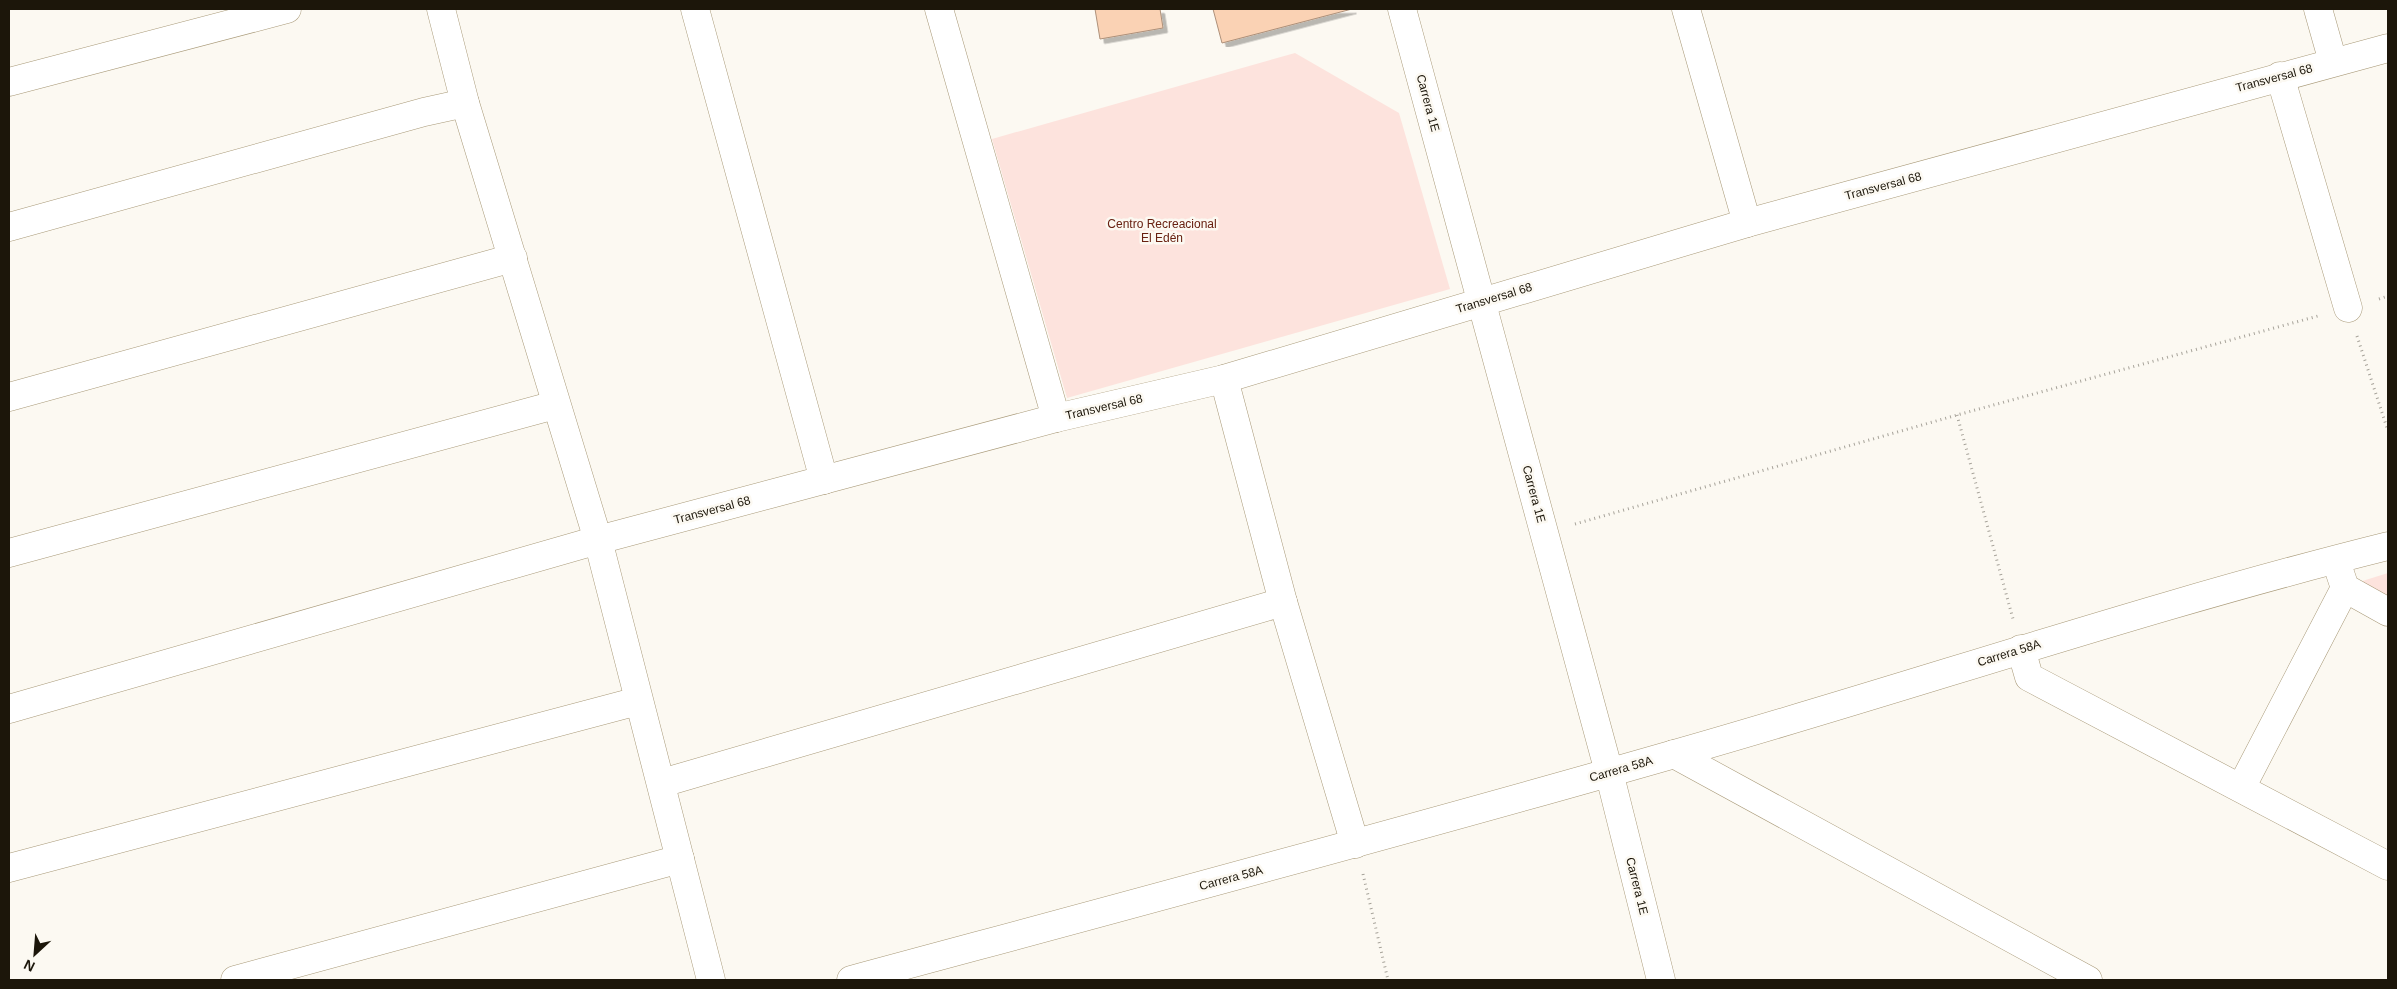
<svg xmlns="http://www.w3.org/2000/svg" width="2397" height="989" font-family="Helvetica,sans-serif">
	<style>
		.green { fill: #fde3dd }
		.building { fill: #fad2b4; stroke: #ae9079; filter: url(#shadow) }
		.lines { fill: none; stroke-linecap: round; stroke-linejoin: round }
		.pedestrian-casing { stroke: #a99a79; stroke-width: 29 }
		.minor-casing { stroke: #a99a79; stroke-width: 29 }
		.tertiary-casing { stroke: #a99a79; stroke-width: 29 }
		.path { stroke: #a7a39a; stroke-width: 3; stroke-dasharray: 1 4; stroke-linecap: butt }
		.pedestrian { stroke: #fff; stroke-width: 28 }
		.minor { stroke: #fff; stroke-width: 28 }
		.tertiary { stroke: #fff; stroke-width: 28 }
		.labels { text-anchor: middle; stroke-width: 5; stroke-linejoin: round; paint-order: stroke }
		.street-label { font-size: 12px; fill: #1c160a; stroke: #fcf9f2 }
		.park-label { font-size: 12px; fill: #682111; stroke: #fcf9f2 }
	</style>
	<defs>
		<filter id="shadow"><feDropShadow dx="4.5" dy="4.5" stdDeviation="0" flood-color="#0004"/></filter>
	</defs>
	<rect width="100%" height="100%" fill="#fcf9f2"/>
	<!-- green -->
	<g class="green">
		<polygon points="1295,53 1399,113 1450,289 1067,398 992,139"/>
		<polygon points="2388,573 2388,601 2356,583"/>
	</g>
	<!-- building -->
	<g class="building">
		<polygon points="1095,9 1160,9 1163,28 1100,39"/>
		<polygon points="1213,9 1352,9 1222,43"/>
	</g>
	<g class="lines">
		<defs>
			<polyline id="pedestrian" points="662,783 1283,602"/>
			<g id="minor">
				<polyline points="441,9 465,103 598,540 711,980"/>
				<polyline points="695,9 824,480"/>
				<polyline points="939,9 1056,418"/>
				<polyline points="1402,9 1609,772 1661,980"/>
				<polyline points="1686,9 1747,223"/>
				<polyline points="2318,9 2333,62"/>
				<polyline points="2280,76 2348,308"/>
				<polyline points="9,82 287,9"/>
				<polyline points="9,227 424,112 465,103"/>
				<polyline points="1224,379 1283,602 1355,844"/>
				<polyline points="9,397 513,258"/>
				<polyline points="9,553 555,405"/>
				<polyline points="2340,573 2345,588 2388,612"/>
				<polyline points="2021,649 2029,677 2388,866"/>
				<polyline points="9,709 598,540 1056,418 1224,379 1747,223 2388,48"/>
				<polyline points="1674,754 2088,980"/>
				<polyline points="2241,788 2345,588"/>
				<polyline points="9,868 638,701"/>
				<polyline points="235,980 680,859"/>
			</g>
			<path id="tertiary" d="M851,980C1125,906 1399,833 1671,755C1911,687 2147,606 2388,546"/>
		</defs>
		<!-- pedestrian casing -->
		<use href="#pedestrian" class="pedestrian-casing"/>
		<!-- minor casing -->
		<use href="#minor" class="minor-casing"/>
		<!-- tertiary casing -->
		<use href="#tertiary" class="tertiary-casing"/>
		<!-- path -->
		<g class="path">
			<polyline points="2379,299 2388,296"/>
			<polyline points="2357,336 2388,431"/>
			<polyline points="1957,415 2013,619"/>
			<polyline points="1575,524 1957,415 2318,316"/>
			<polyline points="1363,874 1388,980"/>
		</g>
		<!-- pedestrian -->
		<use href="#pedestrian" class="pedestrian"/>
		<!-- minor -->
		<use href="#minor" class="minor"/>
		<!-- tertiary -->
		<use href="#tertiary" class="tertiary"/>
	</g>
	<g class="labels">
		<!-- street labels -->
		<g class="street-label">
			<text transform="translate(2274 78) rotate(-15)" y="4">Transversal 68</text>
			<text transform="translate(1428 103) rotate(75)" y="4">Carrera 1E</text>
			<text transform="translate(1883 186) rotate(-15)" y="4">Transversal 68</text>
			<text transform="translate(1494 298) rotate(-17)" y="4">Transversal 68</text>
			<text transform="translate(1104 407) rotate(-13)" y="4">Transversal 68</text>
			<text transform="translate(1534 494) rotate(75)" y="4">Carrera 1E</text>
			<text transform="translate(712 510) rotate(-15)" y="4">Transversal 68</text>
			<text transform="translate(2009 653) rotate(-17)" y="4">Carrera 58A</text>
			<text transform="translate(1621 769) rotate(-16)" y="4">Carrera 58A</text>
			<text transform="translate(1231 878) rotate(-15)" y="4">Carrera 58A</text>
			<text transform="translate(1637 886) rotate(76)" y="4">Carrera 1E</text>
		</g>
		<!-- park labels -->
		<g class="park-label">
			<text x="1162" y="228">Centro Recreacional<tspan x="1162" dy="14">El Edén</tspan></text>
		</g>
	</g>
	<!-- border -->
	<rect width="2397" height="989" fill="none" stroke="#1c160a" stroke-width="20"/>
	<!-- north arrow -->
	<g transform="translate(35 954) rotate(206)" stroke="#fcf9f2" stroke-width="4" paint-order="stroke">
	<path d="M0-4L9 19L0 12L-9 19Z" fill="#1c160a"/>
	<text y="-8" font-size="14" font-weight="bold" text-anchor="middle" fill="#1c160a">N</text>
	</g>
</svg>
